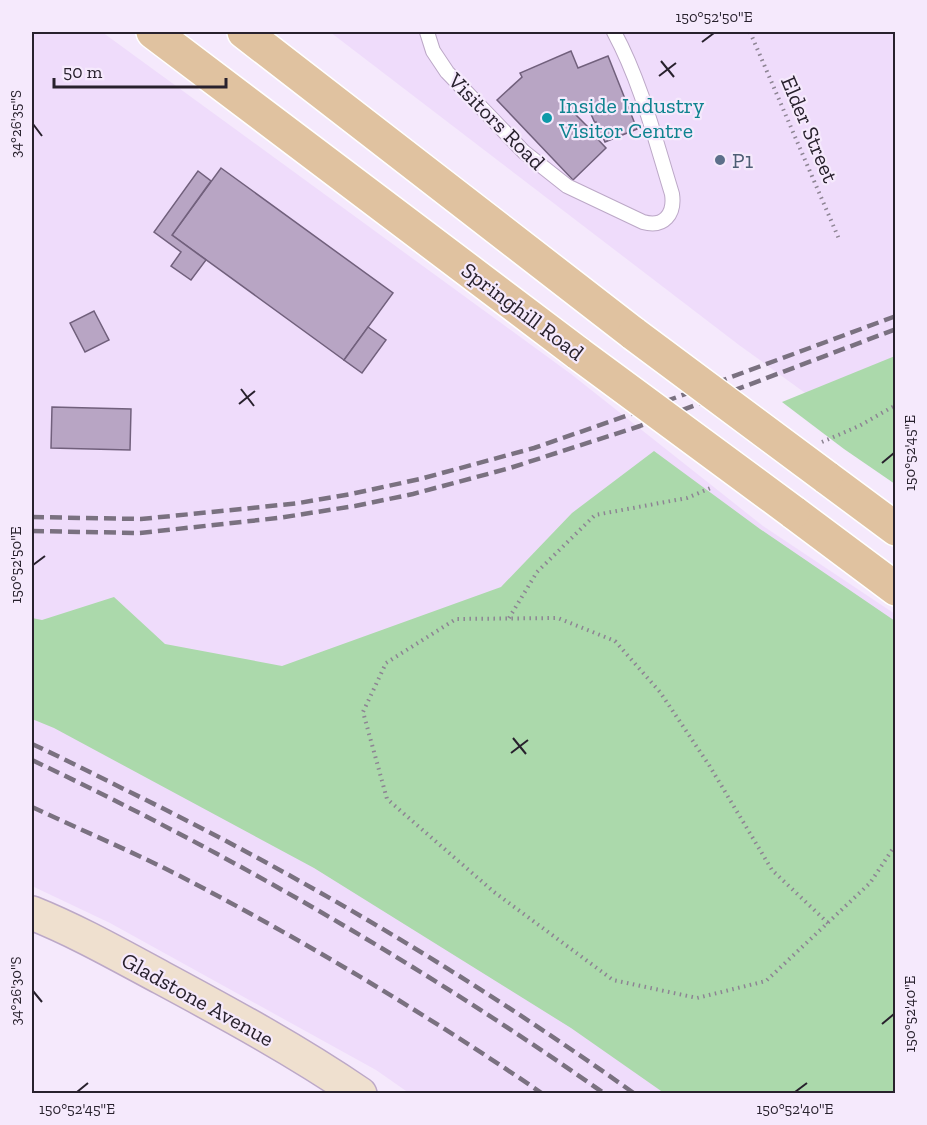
<svg xmlns="http://www.w3.org/2000/svg" width="927" height="1125" font-family="'Zilla Slab',serif">
	<style>
		.built { fill: #efdcfb }
		.green { fill: #abd9ab }
		.building { fill: #b8a5c4; stroke: #71607c; stroke-width: 1.5 }
		.lines { fill: none; stroke-linecap: round; stroke-linejoin: round }
		.service-casing { stroke: #bca8c7; stroke-width: 16 }
		.secondary-casing { stroke: #bca8c7; stroke-width: 36 }
		.primary-casing { stroke: #fff; stroke-width: 36 }
		.path { stroke: #8d8493; stroke-width: 4; stroke-dasharray: 1.5 4.5; stroke-linecap: butt }
		.service { stroke: #fff; stroke-width: 14 }
		.secondary { stroke: #efe0cf; stroke-width: 33 }
		.primary { stroke: #e0c2a0; stroke-width: 33 }
		.rail { stroke: #7a7180; stroke-width: 4.5; stroke-dasharray: 12 6; stroke-linecap: butt }
		.primary-bridge-casing { stroke: #fff; stroke-width: 36; stroke-linecap: butt }
		.primary-bridge { stroke: #e0c2a0; stroke-width: 33 }
		.ticks { fill: none; stroke: #28212d; stroke-width: 2 }
		.culture-dot { fill: #0f9aa8; stroke: #f5e9fc; stroke-width: 2 }
		.service-dot { fill: #5c6f8a; stroke: #f5e9fc; stroke-width: 2 }
		.labels { text-anchor: middle; stroke-width: 4.5; stroke-linejoin: round; paint-order: stroke }
		.culture-label { font-size: 22px; fill: #0d838f; stroke: #f5e9fc; text-anchor: start }
		.street-label { font-size: 22px; fill: #28212d; stroke: #f5e9fc }
		.service-label { font-size: 22px; fill: #4e5e75; stroke: #f5e9fc; text-anchor: start }
		.neatline { fill: none; stroke: #28212d; stroke-width: 2 }
		.ticks-label { font-size: 15px; text-anchor: middle; fill: #28212d }
	</style>
	<rect width="100%" height="100%" fill="#f5e9fc"/>
	<!-- built -->
	<g class="built">
		<polygon points="32,32 102,32 571,374 763,526 895,614 895,1093 409,1093 376,1070 110,923 32,886"/>
		<polygon points="330,32 895,32 895,458 739,345"/>
	</g>
	<!-- green -->
	<g class="green">
		<polygon points="895,356 895,484 844,449 782,402"/>
		<polygon points="654,451 760,529 895,621 895,1093 664,1093 571,1028 314,868 54,728 32,719 32,618 42,620 114,597 165,644 282,666 501,587 572,513"/>
	</g>
	<!-- building -->
	<g class="building">
		<polygon points="571,51 578,68 608,56 637,129 605,142 596,122 595,123 589,110 576,115 592,131 591,132 606,148 573,180 497,100 522,77 520,73"/>
		<polygon points="221,168 393,293 344,360 172,235"/>
		<polygon points="198,171 211,181 172,235 206,260 191,280 171,266 181,252 154,232"/>
		<polygon points="94,311 109,340 85,352 70,323"/>
		<polygon points="368,327 386,340 362,373 344,360"/>
		<polygon points="52,407 131,409 130,450 51,448"/>
	</g>
	<g class="lines">
		<defs>
			<path id="service" d="M427,32L433,51L447,72L524,152L567,186L643,222C664,228 675,214 672,194C655,139 641,82 614,32"/>
			<path id="secondary" d="M32,913C77,931 119,955 162,978C229,1014 297,1051 360,1094"/>
			<g id="primary">
				<polyline points="153,32 579,354"/>
				<polyline points="244,32 634,334"/>
				<polyline points="826,477 896,529"/>
				<polyline points="793,512 896,589"/>
			</g>
		</defs>
		<!-- service casing -->
		<use href="#service" class="service-casing"/>
		<!-- secondary casing -->
		<use href="#secondary" class="secondary-casing"/>
		<!-- primary casing -->
		<use href="#primary" class="primary-casing"/>
		<!-- path -->
		<g class="path">
			<polyline points="750,32 839,239"/>
			<polyline points="822,442 859,426 896,405"/>
			<polyline points="509,618 537,572 595,515 687,498 713,487"/>
			<polyline points="828,923 772,870 709,765 660,692 615,641 558,618 456,619 386,663 363,712 387,799 494,892 613,980 697,998 766,981 870,883 896,844"/>
		</g>
		<!-- service -->
		<use href="#service" class="service"/>
		<!-- secondary -->
		<use href="#secondary" class="secondary"/>
		<!-- primary -->
		<use href="#primary" class="primary"/>
		<!-- rail -->
		<g class="rail">
			<polyline points="32,517 141,519 252,508 299,503 351,494 420,479 534,448 626,416 896,316"/>
			<polyline points="32,531 140,533 278,518 355,506 413,494 510,468 640,426 896,329"/>
			<path d="M32,744C69,761 105,780 142,798C314,883 478,982 635,1094"/>
			<path d="M32,760C232,855 423,966 605,1094"/>
			<path d="M32,807C81,830 131,851 180,876C305,941 426,1014 543,1094"/>
		</g>
		<defs>
			<g id="primary-bridge">
				<polyline points="634,334 826,477"/>
				<polyline points="579,354 793,512"/>
			</g>
		</defs>
		<!-- primary-bridge casing -->
		<use href="#primary-bridge" class="primary-bridge-casing"/>
		<!-- primary-bridge -->
		<use href="#primary-bridge" class="primary-bridge"/>
	</g>
	<!-- ticks -->
	<path class="ticks" d="M702,42L714,33M661,61L674,77M659,76L676,63M33,124L42,136M241,389L254,406M239,404L255,391M882,463L894,453M33,565L45,556M513,738L526,754M511,753L528,740M33,991L42,1002M882,1024L894,1014M77,1092L88,1083M795,1092L807,1083"/>
	<!-- markers -->
	<circle class="culture-dot" cx="547" cy="118" r="6"/>
	<circle class="service-dot" cx="720" cy="160" r="6"/>
	<g class="labels">
		<!-- culture labels -->
		<g class="culture-label">
			<text x="559" y="113">Inside Industry<tspan x="559" dy="25">Visitor Centre</tspan></text>
		</g>
		<!-- street labels -->
		<g class="street-label">
			<text transform="translate(497 121) rotate(45)" y="8">Visitors Road</text>
			<text transform="translate(810 129) rotate(67)" y="8">Elder Street</text>
			<text transform="translate(523 311) rotate(37)" y="8">Springhill Road</text>
			<text transform="translate(198 999) rotate(29)" y="8">Gladstone Avenue</text>
		</g>
		<!-- service labels -->
		<g class="service-label">
			<text x="732" y="168">P1</text>
		</g>
	</g>
	<!-- border -->
	<rect width="927" height="1125" fill="none" stroke="#f5e9fc" stroke-width="66"/>
	<!-- scale -->
	<path d="M54 78v9h172v-9" fill="none" stroke="#28212d" stroke-width="3"/>
	<text x="63" y="78" font-size="18" fill="#28212d" stroke="#f5e9fc" stroke-width="4.5" paint-order="stroke">50 m</text>
	<rect x="33" y="33" width="861" height="1059" class="neatline"/>
	<g class="ticks-label">
		<text x="714" y="22">150°52'50"E</text>
		<text transform="translate(16 124) rotate(-90)" y="5">34°26'35"S</text>
		<text transform="translate(910 453) rotate(-90)" y="5">150°52'45"E</text>
		<text transform="translate(16 565) rotate(-90)" y="5">150°52'50"E</text>
		<text transform="translate(16 991) rotate(-90)" y="5">34°26'30"S</text>
		<text transform="translate(910 1014) rotate(-90)" y="5">150°52'40"E</text>
		<text x="77" y="1114">150°52'45"E</text>
		<text x="795" y="1114">150°52'40"E</text>
	</g>
</svg>
